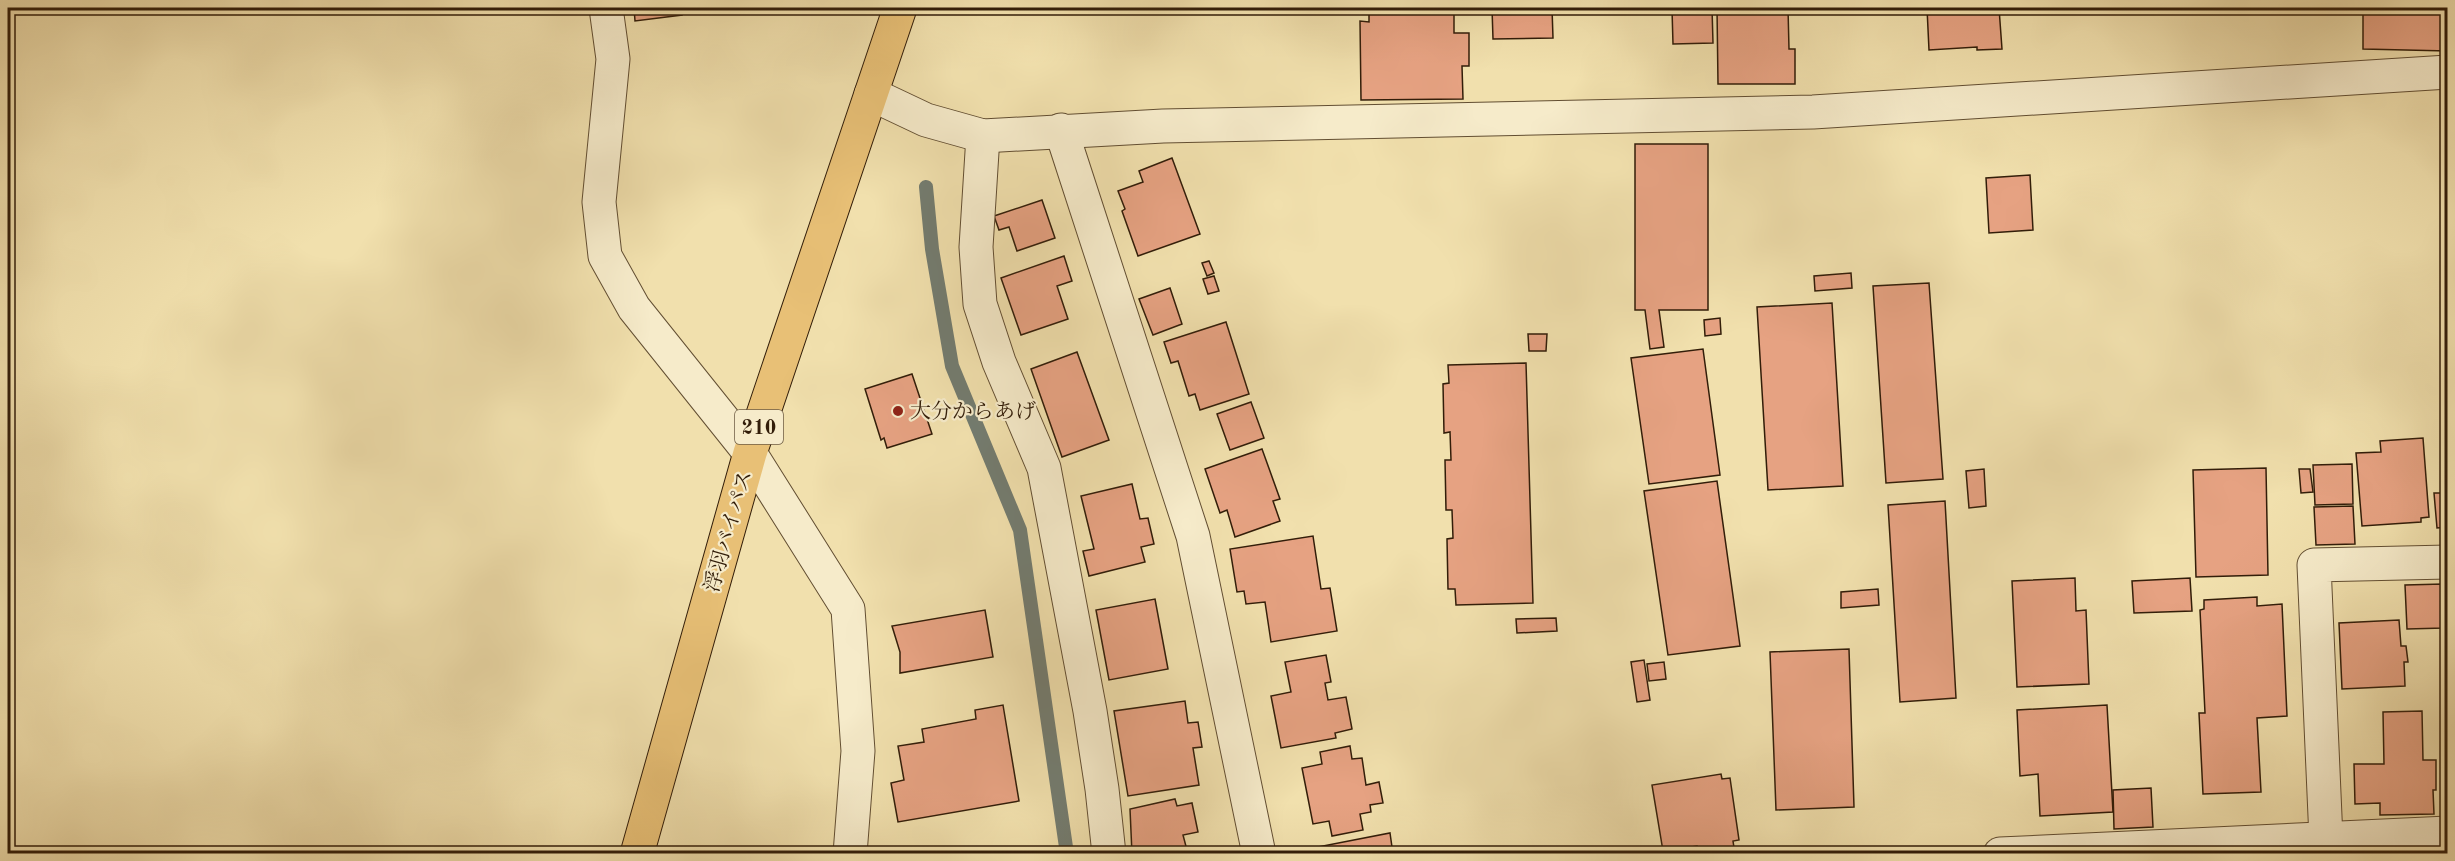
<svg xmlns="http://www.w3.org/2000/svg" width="2455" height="861" font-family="'Old Standard TT','Noto Serif JP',serif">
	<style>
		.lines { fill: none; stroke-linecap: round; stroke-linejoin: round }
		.stream { stroke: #737c70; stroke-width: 14 }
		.building { fill: #e6a282; stroke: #321d09; stroke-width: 1.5 }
		.minor-casing { stroke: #624e32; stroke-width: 35 }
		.trunk-casing { stroke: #321d09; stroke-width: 35 }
		.minor { stroke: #f6ebca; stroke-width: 33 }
		.trunk { stroke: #e8c076; stroke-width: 33 }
		.poi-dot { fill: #8f2418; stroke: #f6ebca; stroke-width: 2 }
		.labels { text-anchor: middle; stroke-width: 4.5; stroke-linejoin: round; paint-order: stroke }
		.shield { fill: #f6ebca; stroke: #6d5b43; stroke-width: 1.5 }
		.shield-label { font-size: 20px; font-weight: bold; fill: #321d09 }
		.poi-label { font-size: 21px; fill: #321d09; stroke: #f6ebca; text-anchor: start }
		.street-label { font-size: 21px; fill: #321d09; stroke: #f6ebca }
	</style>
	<rect width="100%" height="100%" fill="#f1e0ad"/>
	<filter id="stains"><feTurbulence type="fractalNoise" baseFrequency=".00333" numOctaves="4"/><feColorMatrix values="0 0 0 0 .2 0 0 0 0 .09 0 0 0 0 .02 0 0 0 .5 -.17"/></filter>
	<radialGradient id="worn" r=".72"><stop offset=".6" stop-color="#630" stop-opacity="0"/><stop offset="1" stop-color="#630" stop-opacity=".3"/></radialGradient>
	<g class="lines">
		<!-- stream -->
		<polyline class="stream" points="926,187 932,249 952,366 1020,530 1067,854"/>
	</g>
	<!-- building -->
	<g class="building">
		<polygon points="634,8 681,8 682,15 635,21"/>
		<polygon points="1369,8 1454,8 1454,33 1469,33 1469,66 1462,66 1463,99 1361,100 1360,21 1369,22"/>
		<polygon points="1492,8 1552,8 1553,38 1493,39"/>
		<polygon points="1686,8 1712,8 1713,43 1673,44 1672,9"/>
		<polygon points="1717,8 1788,8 1789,49 1795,49 1795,84 1718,84"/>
		<polygon points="1927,8 1999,8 2002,49 1977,50 1977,47 1929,50"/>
		<polygon points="2363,8 2448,8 2448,51 2363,49"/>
		<polygon points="1635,144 1708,144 1708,310 1659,310 1664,347 1650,349 1645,310 1635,310"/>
		<polygon points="1172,158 1200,234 1138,256 1122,211 1125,209 1118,191 1143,182 1139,171"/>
		<polygon points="2030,175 2033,230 1989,233 1986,178"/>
		<polygon points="1042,200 1055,238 1017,251 1009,227 999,230 994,216"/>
		<polygon points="1064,256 1072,281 1057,286 1068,319 1021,335 1001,278"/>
		<polygon points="1209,261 1214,273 1207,276 1202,263"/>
		<polygon points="1851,273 1852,288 1815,291 1814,276"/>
		<polygon points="1214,276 1219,291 1208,294 1203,279"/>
		<polygon points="1929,283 1943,479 1886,483 1873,286"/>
		<polygon points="1170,288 1182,324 1153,335 1139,299"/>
		<polygon points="1832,303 1843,486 1768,490 1757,307"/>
		<polygon points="1720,318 1721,334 1705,336 1704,320"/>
		<polygon points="1226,322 1249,394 1200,410 1195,394 1189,396 1178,361 1171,363 1164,342"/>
		<polygon points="1528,334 1547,334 1546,351 1529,351"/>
		<polygon points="1703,349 1720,475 1649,484 1631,358"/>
		<polygon points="1077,352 1109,440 1062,457 1031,369"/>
		<polygon points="1526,363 1533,603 1456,605 1455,589 1448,589 1447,539 1453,538 1452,510 1446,510 1445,460 1451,460 1450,432 1444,433 1443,384 1449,383 1448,365"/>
		<polygon points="912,374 932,434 887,448 884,438 881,440 865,389"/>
		<polygon points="1251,402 1264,438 1230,450 1217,414"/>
		<polygon points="2423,438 2429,517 2421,518 2421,522 2362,526 2356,453 2381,452 2380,441"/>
		<polygon points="1262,449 1280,499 1273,501 1280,521 1235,537 1227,510 1220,513 1205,469"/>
		<polygon points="2352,464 2353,504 2315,505 2313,465"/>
		<polygon points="2266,468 2268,575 2196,577 2193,470"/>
		<polygon points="1984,469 1986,506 1969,508 1966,471"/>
		<polygon points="2299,469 2310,469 2313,492 2301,493"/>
		<polygon points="1717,481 1740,646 1668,655 1644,491"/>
		<polygon points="1132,484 1140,519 1148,518 1154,544 1141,547 1145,562 1089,576 1083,551 1094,549 1081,496"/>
		<polygon points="2434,493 2448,493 2448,527 2437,528"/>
		<polygon points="1945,501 1956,698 1900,702 1888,505"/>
		<polygon points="2353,506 2355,544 2316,545 2314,507"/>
		<polygon points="1313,536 1321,589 1330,588 1337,631 1271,642 1265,602 1246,604 1244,591 1237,592 1230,549"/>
		<polygon points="2075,578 2076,611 2086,610 2089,684 2017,687 2012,581"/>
		<polygon points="2190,578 2192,611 2134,613 2132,581"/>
		<polygon points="2443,584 2444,628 2407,629 2405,585"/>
		<polygon points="1878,589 1879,605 1841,608 1841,592"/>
		<polygon points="2257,597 2257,606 2282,604 2287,716 2257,718 2261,792 2203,794 2199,713 2205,713 2200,610 2204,609 2204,600"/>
		<polygon points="1155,599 1168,669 1109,680 1096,610"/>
		<polygon points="985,610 993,657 900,673 900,652 892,626"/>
		<polygon points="1556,618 1557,631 1517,633 1516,619"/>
		<polygon points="2399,620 2401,646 2406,646 2408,662 2404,662 2405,686 2342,689 2339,623"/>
		<polygon points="1849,649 1854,807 1776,810 1770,652"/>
		<polygon points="1326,655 1331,682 1325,683 1328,700 1346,697 1352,729 1335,733 1336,738 1281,748 1271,696 1291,692 1285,662"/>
		<polygon points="1644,660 1650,700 1637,702 1631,662"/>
		<polygon points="1664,662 1666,679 1649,681 1647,664"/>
		<polygon points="1185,701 1188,723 1198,722 1202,747 1193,748 1199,785 1128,796 1114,711"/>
		<polygon points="1003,705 1019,801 898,822 891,783 904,780 898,746 924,742 922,729 976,719 975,710"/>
		<polygon points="2107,705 2113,812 2040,816 2038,774 2020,776 2017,710"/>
		<polygon points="2422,711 2423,760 2436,760 2436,790 2433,790 2434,814 2380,815 2380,803 2355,804 2354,764 2384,764 2383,712"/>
		<polygon points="1350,746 1352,759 1362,758 1366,785 1379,782 1383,803 1370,805 1371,812 1360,814 1363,830 1332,836 1329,821 1313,824 1302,768 1322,764 1320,752"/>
		<polygon points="1721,774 1722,779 1730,778 1739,840 1733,841 1735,854 1698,854 1697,846 1663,851 1652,785"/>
		<polygon points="2151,788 2153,827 2114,829 2113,790"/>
		<polygon points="1175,799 1177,806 1192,803 1198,832 1183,835 1188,854 1132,854 1130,809"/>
		<polygon points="1390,833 1393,854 1297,854 1297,851"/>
	</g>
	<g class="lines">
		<defs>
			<g id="minor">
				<polyline points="606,8 613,59 599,202 605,256 634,308 750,453 848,609 858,751 850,854"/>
				<polyline points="871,94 926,120 983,136 1163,126 1813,112 2448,72"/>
				<polyline points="1061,130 1193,536 1259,854"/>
				<polyline points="983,136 976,247 980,304 999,362 1044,468 1090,711 1102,789 1109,854"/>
				<polyline points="2326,839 2314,565 2448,562"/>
				<polyline points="2000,854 2448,833"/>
			</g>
			<polyline id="trunk" points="637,854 750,453 900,8"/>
		</defs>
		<!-- minor casing -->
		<use href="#minor" class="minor-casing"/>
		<!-- trunk casing -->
		<use href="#trunk" class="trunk-casing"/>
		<!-- minor -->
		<use href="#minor" class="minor"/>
		<!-- trunk -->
		<use href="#trunk" class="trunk"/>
	</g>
	<!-- markers -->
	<circle class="poi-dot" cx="898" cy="411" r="6"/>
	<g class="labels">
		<!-- shield labels -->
		<rect class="shield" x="735" y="410" width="48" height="34" rx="4.5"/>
		<g class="shield-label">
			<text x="759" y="434">210</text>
		</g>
		<!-- poi labels -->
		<g class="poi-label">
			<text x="910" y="418">大分からあげ</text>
		</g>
		<!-- street labels -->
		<g class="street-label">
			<text transform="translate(728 531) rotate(-74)" y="7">浮羽バイパス</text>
		</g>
	</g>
	<!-- margin -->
	<rect width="2455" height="861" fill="none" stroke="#f1e0ad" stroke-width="30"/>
	<rect x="9" y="9" width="2437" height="843" fill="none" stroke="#321d09" stroke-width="3"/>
	<rect x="15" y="15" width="2425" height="831" fill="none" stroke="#321d09" stroke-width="1.5"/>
	<rect width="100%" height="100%" filter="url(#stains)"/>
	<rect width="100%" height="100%" fill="url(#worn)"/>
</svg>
